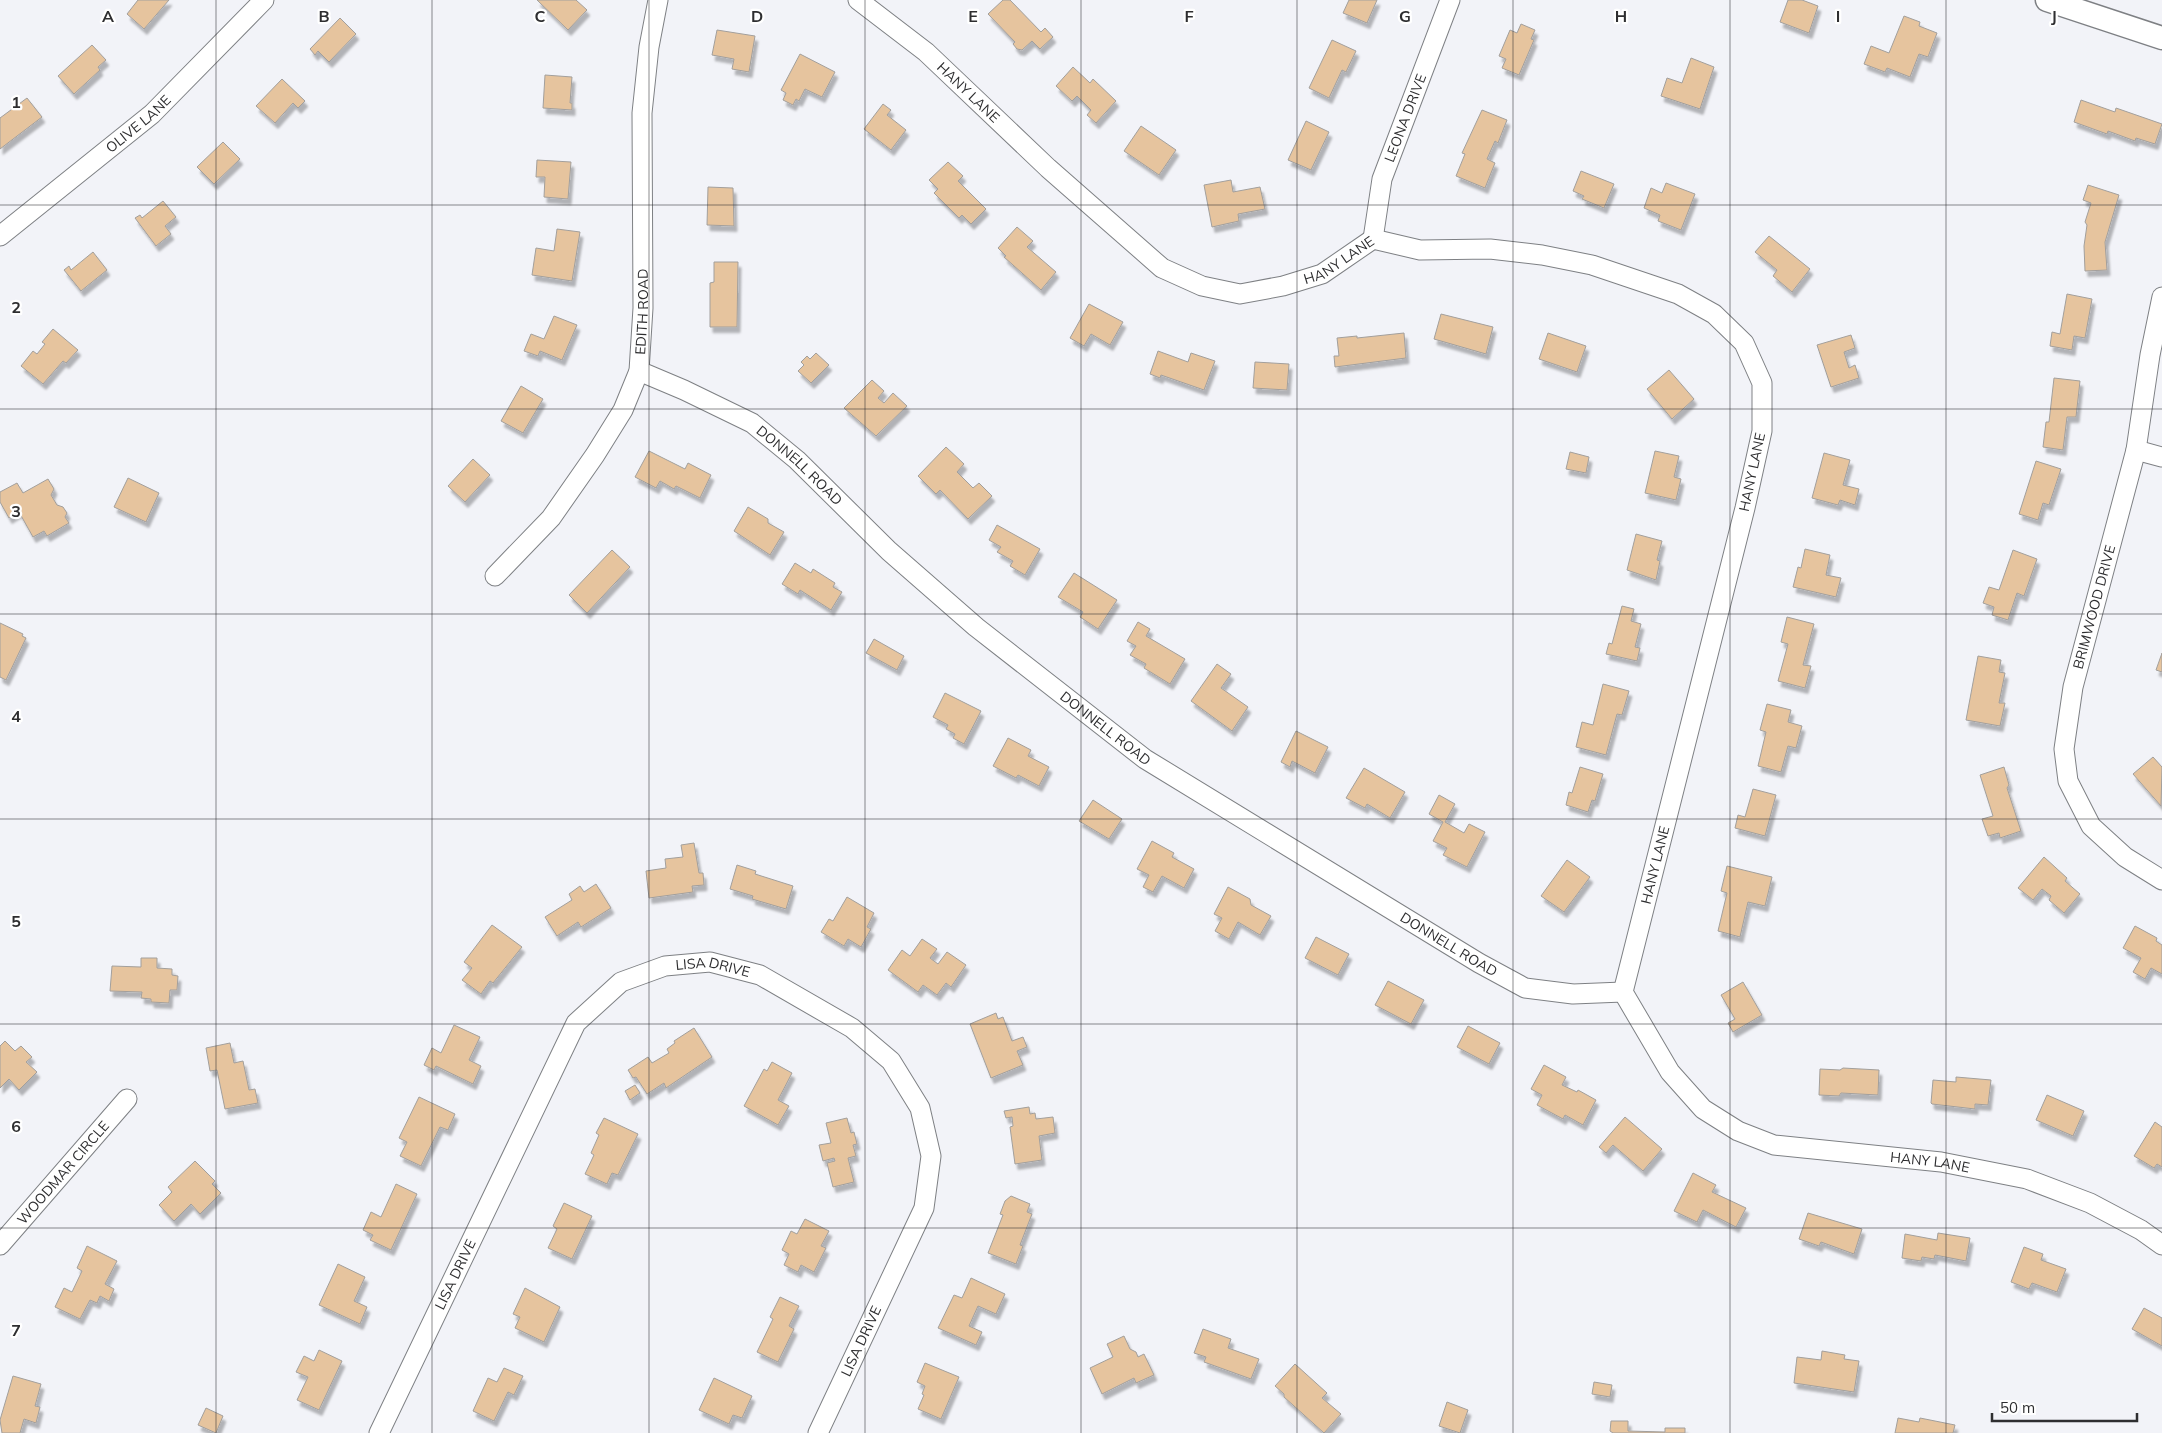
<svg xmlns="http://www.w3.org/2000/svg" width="2162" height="1433" font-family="Mulish,sans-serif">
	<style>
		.building { fill: #e6c49e; stroke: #a29f9c; filter: url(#shadow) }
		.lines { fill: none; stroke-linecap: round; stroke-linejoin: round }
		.minor-casing { stroke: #7e8084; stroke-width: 21 }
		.tertiary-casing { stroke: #7e8084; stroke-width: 25 }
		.minor { stroke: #fff; stroke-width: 19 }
		.tertiary { stroke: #fff; stroke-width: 22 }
		.grid { fill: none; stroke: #2e2e30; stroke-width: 1; stroke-opacity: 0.55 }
		.labels { text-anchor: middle; stroke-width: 4.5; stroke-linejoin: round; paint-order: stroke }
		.street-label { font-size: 14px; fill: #2e2e30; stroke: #fff }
		.grid-label { font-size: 16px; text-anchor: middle; font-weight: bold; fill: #2e2e30; stroke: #fff; stroke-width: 4.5; stroke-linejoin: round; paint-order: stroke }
	</style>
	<defs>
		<filter id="shadow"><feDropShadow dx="3" dy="5.5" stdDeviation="1" flood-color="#0004"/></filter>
	</defs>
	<rect width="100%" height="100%" fill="#f2f3f8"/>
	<!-- building -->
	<g class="building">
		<polygon points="138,0 169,0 144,29 127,14"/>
		<polygon points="537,0 576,0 587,10 568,30"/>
		<polygon points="1003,0 1010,0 1041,32 1045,28 1053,37 1040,49 1032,41 1022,50 1017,49 1013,44 1015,42 988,14"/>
		<polygon points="1349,0 1377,0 1367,23 1343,13"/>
		<polygon points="1788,0 1802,0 1818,6 1809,33 1780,22"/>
		<polygon points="1904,16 1920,22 1919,26 1937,33 1928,57 1919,54 1910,77 1887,68 1885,72 1864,64 1871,46 1889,53"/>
		<polygon points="340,18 356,34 329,62 318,51 315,55 310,49"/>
		<polygon points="1521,24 1535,30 1531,39 1534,40 1519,75 1502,68 1506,59 1499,56 1510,30 1517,33"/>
		<polygon points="717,30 755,36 749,72 732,69 734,59 712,55"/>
		<polygon points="1332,40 1356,51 1346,72 1342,70 1329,98 1309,88"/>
		<polygon points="92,45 106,60 98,67 100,70 74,94 58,76"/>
		<polygon points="800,54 835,72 822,97 805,89 799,101 796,99 793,105 783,100 786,93 781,90"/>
		<polygon points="1691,58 1714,67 1700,109 1661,96 1667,78 1682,83"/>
		<polygon points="1073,67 1090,83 1093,79 1116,101 1096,123 1087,115 1091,110 1077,96 1072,101 1056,86"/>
		<polygon points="545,75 572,77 570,103 572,103 572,110 543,108"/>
		<polygon points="282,79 305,101 298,108 293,103 275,123 256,106"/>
		<polygon points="27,98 42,117 0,149 0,118"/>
		<polygon points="2081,100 2115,112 2116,108 2162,124 2155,144 2136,138 2135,141 2108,131 2107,134 2074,122"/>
		<polygon points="883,104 891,110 887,115 906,130 891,150 864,129"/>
		<polygon points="1482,110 1507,120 1498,143 1495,141 1487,159 1495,163 1485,188 1456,176 1465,154 1462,153"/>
		<polygon points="1306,121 1329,132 1311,170 1288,160"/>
		<polygon points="1141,126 1176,150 1159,175 1124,151"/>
		<polygon points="223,142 240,159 214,184 197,167"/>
		<polygon points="537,160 571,162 568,199 544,197 545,177 536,177"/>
		<polygon points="948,162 963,176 958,181 986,209 971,224 962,215 959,218 934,193 938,189 929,180"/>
		<polygon points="1581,171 1614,184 1604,208 1582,199 1584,196 1573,191"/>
		<polygon points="1231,180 1233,192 1260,187 1265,209 1238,214 1239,221 1212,227 1204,185"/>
		<polygon points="1666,183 1695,194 1681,230 1658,221 1660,215 1644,208 1651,188 1662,193"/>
		<polygon points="2088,185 2119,195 2105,242 2107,270 2085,271 2084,246 2087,225 2085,222 2091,203 2083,200"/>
		<polygon points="708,187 733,188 734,226 707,225"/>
		<polygon points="163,201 176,217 165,226 171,234 156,246 135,218 140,215 142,218"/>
		<polygon points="1017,227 1033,241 1027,247 1056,272 1041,290 1004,257 1006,256 998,248"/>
		<polygon points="557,229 580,232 572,281 532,275 536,248 554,251"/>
		<polygon points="1769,236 1810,269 1792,292 1773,276 1777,270 1755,252"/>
		<polygon points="93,252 107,270 81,291 64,270 69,266 71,270"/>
		<polygon points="714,262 738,262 737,327 710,327 710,283 714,282"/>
		<polygon points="2067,294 2092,299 2085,338 2074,336 2072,350 2050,346 2052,332 2060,334"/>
		<polygon points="1089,304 1123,322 1110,345 1091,334 1084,346 1070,338"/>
		<polygon points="1441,314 1493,327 1486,354 1434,339"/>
		<polygon points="554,316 577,325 562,360 540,351 538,356 524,351 531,334 544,339"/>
		<polygon points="53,329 78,350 66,363 63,361 43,384 21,366 33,351 37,354 45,344 42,342"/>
		<polygon points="1404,333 1406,358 1335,367 1334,356 1339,356 1337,338 1357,336 1357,338"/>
		<polygon points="1548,333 1586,346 1577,372 1539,359"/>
		<polygon points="1851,335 1855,348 1844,352 1849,368 1855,365 1859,378 1831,387 1817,345"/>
		<polygon points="1158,351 1188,362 1191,353 1215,361 1204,390 1161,375 1160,378 1150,374"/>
		<polygon points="816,353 829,365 811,383 798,371 804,365 801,362 807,356 810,359"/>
		<polygon points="1255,362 1289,364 1287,390 1253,388"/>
		<polygon points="1669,370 1694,399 1672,419 1647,389"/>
		<polygon points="2054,378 2080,381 2076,417 2067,417 2063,450 2043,447 2046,422 2049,422"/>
		<polygon points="872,380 884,391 878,398 884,403 893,393 907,406 876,436 844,408"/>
		<polygon points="521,386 543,399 523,433 501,421"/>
		<polygon points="946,447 964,464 957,472 973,488 979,483 992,496 968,519 940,490 936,494 918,476"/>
		<polygon points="649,451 685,469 688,463 711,475 700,498 676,486 674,489 660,481 656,488 635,477"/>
		<polygon points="1655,451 1679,456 1674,477 1681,479 1676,500 1645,493"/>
		<polygon points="1570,452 1589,457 1586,473 1566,469"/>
		<polygon points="1824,453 1850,460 1843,485 1859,489 1855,505 1840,500 1838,505 1812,498"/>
		<polygon points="473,459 490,475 465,502 448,486"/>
		<polygon points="2036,461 2061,469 2049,505 2043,503 2038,520 2019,514"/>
		<polygon points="128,478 159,493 146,522 114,507"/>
		<polygon points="48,479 54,489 51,495 57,505 63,507 67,513 65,517 69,523 47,536 44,531 33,537 19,512 9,518 0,502 0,492 17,483 23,493"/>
		<polygon points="748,507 768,519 768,523 784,532 770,555 734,531"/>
		<polygon points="997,525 1040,549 1025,575 1010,566 1013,561 997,552 1001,547 989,540"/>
		<polygon points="1636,534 1662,541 1657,560 1660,561 1656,580 1627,570"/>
		<polygon points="1805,549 1830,555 1826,575 1841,578 1836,597 1793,587 1798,567 1801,568"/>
		<polygon points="612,550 630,567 587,613 569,595"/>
		<polygon points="2013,550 2037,559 2024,596 2017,593 2008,620 1992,615 1994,607 1983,603 1989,587 1999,590"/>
		<polygon points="795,563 811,573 813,569 835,583 833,587 842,592 831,610 800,590 798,594 782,584"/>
		<polygon points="1074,573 1117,600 1098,629 1080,617 1083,612 1058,597"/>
		<polygon points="1622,606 1634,609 1631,621 1641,624 1635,647 1640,648 1637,661 1606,654 1609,643 1612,644"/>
		<polygon points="1787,617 1814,624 1803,665 1811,666 1805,688 1778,681 1788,644 1781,642"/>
		<polygon points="1138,622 1150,629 1146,636 1185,659 1170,684 1144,668 1146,664 1130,655 1136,646 1127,641"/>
		<polygon points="0,623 23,634 22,636 26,638 6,680 0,677"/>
		<polygon points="874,639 904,656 897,670 866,653"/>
		<polygon points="2162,653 2162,672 2156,670"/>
		<polygon points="1978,656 2001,660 1999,672 2005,673 1999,703 2005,703 2000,726 1966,720"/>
		<polygon points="1217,664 1231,674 1221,688 1248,707 1232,731 1191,701"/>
		<polygon points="1603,684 1629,691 1622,715 1617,714 1606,755 1576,747 1582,722 1593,725"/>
		<polygon points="945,693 981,711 964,744 953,738 955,734 946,729 948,725 933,717"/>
		<polygon points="1767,704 1791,710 1788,722 1802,726 1796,748 1788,746 1781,772 1758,766 1766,732 1760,730"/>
		<polygon points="1296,731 1328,747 1315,773 1292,761 1290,767 1281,762"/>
		<polygon points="1008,738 1031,750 1028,756 1049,767 1039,786 1018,775 1016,778 993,766"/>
		<polygon points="2153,757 2162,767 2161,806 2133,774"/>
		<polygon points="1580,767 1603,774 1595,801 1592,800 1588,812 1566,805 1569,792 1572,793"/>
		<polygon points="2004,767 2009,785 2007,788 2021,831 2000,838 1999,833 1988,836 1982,819 1993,816 1980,775"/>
		<polygon points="1364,768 1405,792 1390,818 1367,804 1365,808 1346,798"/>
		<polygon points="1753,789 1776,795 1765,836 1735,828 1738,815 1745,817"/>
		<polygon points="1439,795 1455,804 1445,822 1464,833 1469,824 1485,832 1467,867 1443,855 1447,848 1433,841 1443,822 1429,814"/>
		<polygon points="1093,800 1122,819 1109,839 1079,821"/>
		<polygon points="1152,841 1174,853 1172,857 1194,869 1184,888 1162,876 1153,892 1143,887 1149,875 1137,869"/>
		<polygon points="694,843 699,873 703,873 704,885 692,886 693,892 649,898 646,871 666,868 665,859 683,857 681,845"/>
		<polygon points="2044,857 2067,878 2065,881 2080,894 2064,913 2049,900 2051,896 2042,889 2033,900 2018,888"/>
		<polygon points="1567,860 1590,877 1564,912 1541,896"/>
		<polygon points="737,865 756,871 755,874 793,886 786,909 752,899 753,896 730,889"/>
		<polygon points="1727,866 1772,877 1765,906 1748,902 1740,937 1718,931 1727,893 1721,891"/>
		<polygon points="596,884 611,908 581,927 578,922 557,936 545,917 572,900 569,894 580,886 584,892"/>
		<polygon points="1228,887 1250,899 1251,905 1271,916 1260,935 1238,922 1229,939 1215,931 1222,918 1214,914"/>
		<polygon points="847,897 874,913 867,927 871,929 861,947 848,939 844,946 821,932 829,919 833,921"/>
		<polygon points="492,925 522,947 493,983 490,981 481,994 462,980 472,968 464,962"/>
		<polygon points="2135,926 2157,938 2156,941 2162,945 2162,974 2151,968 2145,979 2133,972 2141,958 2123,948"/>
		<polygon points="1316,937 1349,954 1338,975 1305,958"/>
		<polygon points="922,939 937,949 930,958 938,964 947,952 966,965 951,987 946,983 937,995 923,985 918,992 888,970 902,950 910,956"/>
		<polygon points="141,958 157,958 157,968 172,969 172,975 178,976 177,990 170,990 169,1003 151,1002 151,999 141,998 142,992 110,991 112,966 141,967"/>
		<polygon points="1388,981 1424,1000 1411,1024 1375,1005"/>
		<polygon points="1743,982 1762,1015 1733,1032 1728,1023 1735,1019 1721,995"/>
		<polygon points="996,1013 998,1019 1003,1017 1012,1041 1023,1037 1027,1047 1017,1051 1023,1065 991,1078 970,1024"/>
		<polygon points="454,1025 480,1037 469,1060 481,1066 473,1084 436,1066 434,1070 424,1065 432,1048 441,1053"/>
		<polygon points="1468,1026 1500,1043 1489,1064 1457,1047"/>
		<polygon points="694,1028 712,1057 666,1088 664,1083 647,1094 636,1077 633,1078 628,1070 648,1057 652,1063 669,1053 667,1049 675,1043 674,1041"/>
		<polygon points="5,1041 15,1051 21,1046 32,1057 26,1062 37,1072 19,1090 9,1079 0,1088 0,1046"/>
		<polygon points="230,1043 234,1063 243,1061 249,1090 255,1089 258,1103 225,1109 217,1070 210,1071 206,1048"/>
		<polygon points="772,1062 792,1073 778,1100 789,1106 778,1125 744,1106 764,1069 767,1071"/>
		<polygon points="1544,1065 1566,1077 1562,1085 1577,1092 1578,1090 1596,1100 1583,1125 1565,1115 1563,1119 1537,1105 1542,1095 1531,1089"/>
		<polygon points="1843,1068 1879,1070 1878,1095 1841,1093 1839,1096 1819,1095 1820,1069 1840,1070"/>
		<polygon points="1956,1077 1991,1080 1988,1105 1975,1104 1975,1109 1932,1104 1931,1103 1933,1080 1956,1082"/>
		<polygon points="635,1085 640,1093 630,1100 625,1091"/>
		<polygon points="2047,1095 2084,1111 2073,1136 2036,1120"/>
		<polygon points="419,1097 455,1114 448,1130 440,1127 421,1166 400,1156 407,1142 399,1138"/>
		<polygon points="1029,1107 1030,1114 1035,1113 1036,1119 1053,1117 1055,1133 1039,1136 1042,1160 1015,1164 1010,1127 1013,1126 1012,1117 1006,1118 1004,1111"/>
		<polygon points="1625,1117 1662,1149 1643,1171 1613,1145 1606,1153 1599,1147"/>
		<polygon points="604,1118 638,1134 618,1175 612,1173 607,1184 585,1174 594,1155 591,1153 599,1135 596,1133"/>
		<polygon points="847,1118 851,1133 854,1132 857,1144 853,1145 856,1156 848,1158 854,1182 833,1187 827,1163 835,1161 834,1158 823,1161 819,1145 831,1143 826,1123"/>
		<polygon points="2155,1122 2162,1127 2162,1167 2157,1164 2154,1168 2134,1156"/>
		<polygon points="195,1161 215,1181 212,1184 221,1193 200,1214 191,1204 174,1221 159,1205 172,1192 168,1187"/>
		<polygon points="1693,1173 1716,1185 1712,1192 1746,1208 1736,1227 1703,1210 1697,1222 1674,1211"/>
		<polygon points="396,1184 417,1194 391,1250 370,1240 373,1235 363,1230 371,1212 381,1217"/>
		<polygon points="1011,1196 1030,1204 1027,1212 1032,1214 1020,1245 1023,1246 1016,1264 988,1253 1003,1215 1000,1214 1005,1201"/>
		<polygon points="564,1203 592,1216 572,1259 548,1248 557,1229 553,1226"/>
		<polygon points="1808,1213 1862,1229 1854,1254 1821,1242 1819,1246 1799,1239"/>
		<polygon points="805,1219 829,1231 821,1246 826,1248 814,1272 801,1265 798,1272 784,1265 789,1254 782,1250 791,1231 797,1234"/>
		<polygon points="1938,1233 1970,1238 1966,1261 1935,1255 1934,1259 1922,1257 1921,1261 1902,1258 1905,1234 1937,1240"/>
		<polygon points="87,1246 117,1261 105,1284 114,1289 109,1301 100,1296 97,1303 90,1300 80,1319 55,1307 64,1288 72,1292 82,1271 77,1268"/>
		<polygon points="2024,1247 2043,1254 2041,1260 2066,1269 2057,1292 2032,1283 2029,1289 2011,1282"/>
		<polygon points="338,1264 365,1277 354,1301 367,1307 360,1324 319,1305"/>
		<polygon points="971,1278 1005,1294 996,1314 978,1306 969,1326 982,1332 976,1345 938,1328 954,1295 962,1298"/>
		<polygon points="525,1288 560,1307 544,1342 515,1328 520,1317 513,1314"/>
		<polygon points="780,1297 799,1306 789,1326 794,1329 778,1362 757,1352 773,1319 770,1317"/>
		<polygon points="2144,1308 2162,1318 2162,1346 2132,1329"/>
		<polygon points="1203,1329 1231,1339 1228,1348 1259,1359 1251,1379 1204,1362 1206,1357 1194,1353"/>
		<polygon points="1124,1336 1130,1349 1136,1352 1138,1357 1144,1354 1154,1375 1136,1383 1134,1378 1102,1394 1090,1368 1113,1357 1107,1344"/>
		<polygon points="319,1350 342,1361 319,1410 297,1400 308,1377 296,1372 304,1356 314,1361"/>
		<polygon points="1822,1351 1845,1355 1844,1359 1859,1361 1854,1392 1794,1383 1797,1357 1821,1360"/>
		<polygon points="925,1363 959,1377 941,1419 918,1409 924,1395 922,1394 925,1386 917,1382"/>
		<polygon points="1295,1364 1327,1393 1322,1398 1341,1414 1324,1433 1284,1397 1284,1394 1275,1386"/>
		<polygon points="504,1368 523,1376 514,1395 508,1392 494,1421 473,1411 488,1378 497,1382"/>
		<polygon points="13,1376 41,1384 35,1406 40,1407 36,1423 24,1419 20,1433 2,1433 0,1420"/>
		<polygon points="714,1378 752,1396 742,1418 733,1415 729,1424 699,1410"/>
		<polygon points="1594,1382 1612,1385 1610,1397 1592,1394"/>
		<polygon points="1447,1402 1468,1410 1460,1433 1439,1426"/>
		<polygon points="206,1408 223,1416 216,1433 198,1425"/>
		<polygon points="1898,1418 1919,1422 1920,1418 1955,1425 1953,1433 1895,1433"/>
		<polygon points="1611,1421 1628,1421 1628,1431 1665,1432 1665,1428 1685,1428 1685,1433 1613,1433 1610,1431"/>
	</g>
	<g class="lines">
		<defs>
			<g id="minor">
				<path id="s1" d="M858,0L926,52L1048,168L1162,268L1202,286L1240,294L1283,286L1322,274L1373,239L1420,250L1490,249L1542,255L1592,265L1678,294L1714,314L1744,343L1762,383V431L1745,508L1623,992L1670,1072L1703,1109L1738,1131L1774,1145L1941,1162L2027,1179L2090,1203L2141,1230L2162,1245"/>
				<path id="s2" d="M0,236L152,114L264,0"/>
				<path id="s3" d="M1373,239L1382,179L1450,0"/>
				<polyline points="2162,297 2150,355 2136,450 2073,687 2064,749 2068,781 2091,826 2125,857 2162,880"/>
				<path id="s4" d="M639,371L684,390L752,423L797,460L889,551L976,627L1145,759L1479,963L1525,988L1573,994L1623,992"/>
				<polyline points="2136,450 2162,457"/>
				<path id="s5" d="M495,576L551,518L595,455L623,410L639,371L643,308L642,113L649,47L658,0"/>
				<path id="s6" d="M0,1245L127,1099"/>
				<path id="s7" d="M379,1433L576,1023L621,982L665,966L710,962L760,975L852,1028L891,1061L920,1108L931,1156L924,1208L818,1433"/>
			</g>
			<polyline id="tertiary" points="2047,0 2162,38"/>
		</defs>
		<!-- minor casing -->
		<use href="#minor" class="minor-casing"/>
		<!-- tertiary casing -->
		<use href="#tertiary" class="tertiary-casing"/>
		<!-- minor -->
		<use href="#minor" class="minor"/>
		<!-- tertiary -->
		<use href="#tertiary" class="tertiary"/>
	</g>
	<!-- grid -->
	<path class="grid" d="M216,0V1433M432,0V1433M649,0V1433M865,0V1433M1081,0V1433M1297,0V1433M1513,0V1433M1730,0V1433M1946,0V1433M0,205H2162M0,409H2162M0,614H2162M0,819H2162M0,1024H2162M0,1228H2162"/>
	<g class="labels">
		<!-- street labels -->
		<g class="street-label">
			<text dy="5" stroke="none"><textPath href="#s1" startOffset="144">HANY LANE</textPath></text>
			<text dy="5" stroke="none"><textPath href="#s3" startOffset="126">LEONA DRIVE</textPath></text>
			<text dy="5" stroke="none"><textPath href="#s2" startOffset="178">OLIVE LANE</textPath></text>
			<text dy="5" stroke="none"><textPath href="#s1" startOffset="594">HANY LANE</textPath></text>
			<text dy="5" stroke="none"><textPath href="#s5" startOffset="312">EDITH ROAD</textPath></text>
			<text dy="5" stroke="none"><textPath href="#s4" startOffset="188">DONNELL ROAD</textPath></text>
			<text transform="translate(1752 472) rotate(-78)" y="5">HANY LANE</text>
			<text transform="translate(2094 607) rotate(-75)" y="5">BRIMWOOD DRIVE</text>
			<text dy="5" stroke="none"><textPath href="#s4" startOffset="592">DONNELL ROAD</textPath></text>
			<text transform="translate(1655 865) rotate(-76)" y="5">HANY LANE</text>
			<text dy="5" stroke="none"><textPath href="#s4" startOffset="998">DONNELL ROAD</textPath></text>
			<text dy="5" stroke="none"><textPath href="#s7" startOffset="611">LISA DRIVE</textPath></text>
			<text dy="5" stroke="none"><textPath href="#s1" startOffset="2079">HANY LANE</textPath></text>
			<text dy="5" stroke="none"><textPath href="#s6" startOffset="96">WOODMAR CIRCLE</textPath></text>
			<text dy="5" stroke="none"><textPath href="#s7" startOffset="176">LISA DRIVE</textPath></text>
			<text transform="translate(861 1341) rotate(-65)" y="5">LISA DRIVE</text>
		</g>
	</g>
	<g class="grid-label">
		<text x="108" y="22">A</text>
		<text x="324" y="22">B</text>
		<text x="540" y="22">C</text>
		<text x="757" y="22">D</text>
		<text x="973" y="22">E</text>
		<text x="1189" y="22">F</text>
		<text x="1405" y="22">G</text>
		<text x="1621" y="22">H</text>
		<text x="1838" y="22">I</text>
		<text x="2054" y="22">J</text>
		<text x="16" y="108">1</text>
		<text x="16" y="313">2</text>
		<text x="16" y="517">3</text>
		<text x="16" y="722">4</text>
		<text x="16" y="927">5</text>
		<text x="16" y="1132">6</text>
		<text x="16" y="1336">7</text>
	</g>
	<!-- scale -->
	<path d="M1992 1413v8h145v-8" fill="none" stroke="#2e2e30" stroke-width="2.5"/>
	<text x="2000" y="1413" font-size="15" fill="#2e2e30" stroke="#ffffff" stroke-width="4" paint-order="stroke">50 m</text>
</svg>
